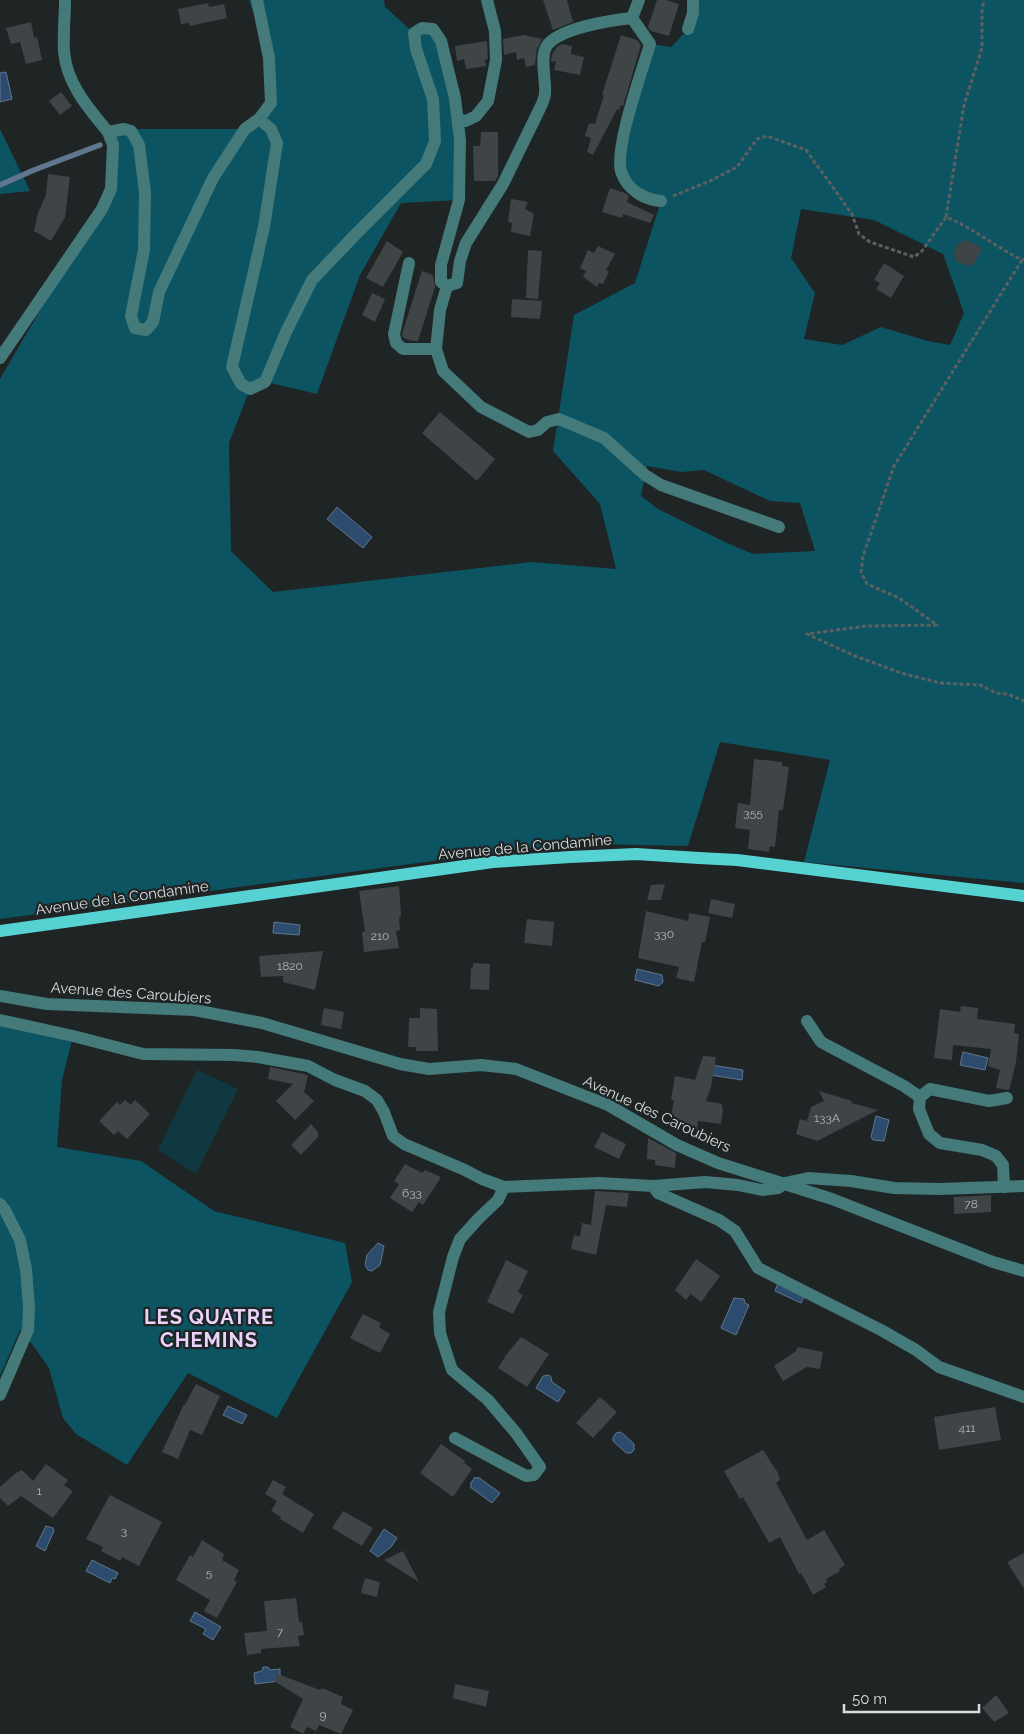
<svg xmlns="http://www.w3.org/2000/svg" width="1024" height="1734" font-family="Raleway,sans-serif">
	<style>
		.green { fill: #103840 }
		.forest { fill: #0c5462; fill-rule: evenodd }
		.water { fill: #2d4b6d; stroke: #60768e }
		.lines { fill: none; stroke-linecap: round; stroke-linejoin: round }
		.stream { stroke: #60768e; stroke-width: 5.5 }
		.building { fill: #3f4447 }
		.path { stroke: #5c6061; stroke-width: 3; stroke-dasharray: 4 2.5; stroke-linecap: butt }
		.minor { stroke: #447a7a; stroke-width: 12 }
		.major { stroke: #57d2d3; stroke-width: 12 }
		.labels { text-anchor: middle; stroke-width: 4.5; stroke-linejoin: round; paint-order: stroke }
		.number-label { font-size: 12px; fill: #b2b5b7 }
		.street-label { font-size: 15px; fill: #d8dbdc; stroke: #1f2425 }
		.district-label { font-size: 20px; font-weight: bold; letter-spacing: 1px; fill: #ead3fb; stroke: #1f2425 }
	</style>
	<rect width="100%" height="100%" fill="#1f2425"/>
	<!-- green -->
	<polygon class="green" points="197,1070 238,1089 196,1174 158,1150"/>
	<!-- forest -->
	<g class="forest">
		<path d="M249,0H384L385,7L414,33L433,29L455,98L459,200L401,203L360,275L317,394L266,382L250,389L229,443L231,551L273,592L531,562L616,569L600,504L553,451L574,315L635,283L661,201L652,200L621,174L650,44L671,47L688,29L693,0H1024V883L804,862L830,760L720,742L688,846L590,844L530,848L0,919V379L111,189L108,132L124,129H245L271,103L269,58ZM801,209L874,220L943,254L964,313L950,345L928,341L881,327L842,345L804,339L815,293L791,258ZM647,466L681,472L704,470L770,501L800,503L815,551L753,554L727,543L658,509L641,496Z"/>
		<polygon points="0,129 30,191 0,194"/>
		<polygon points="0,1020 73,1036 62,1080 57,1147 141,1161 214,1211 345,1243 352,1282 277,1418 188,1373 127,1465 76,1434 63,1418 49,1368 35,1348 20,1330 0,1376"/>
	</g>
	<!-- water -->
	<g class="water">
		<polygon points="6,72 12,99 0,102 0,73"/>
		<polygon points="337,507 372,537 363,548 327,519"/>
		<polygon points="274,922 300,925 299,935 273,933"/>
		<polygon points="637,969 662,975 663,982 659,986 635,980"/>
		<polygon points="963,1052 988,1058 985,1070 960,1065"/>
		<polygon points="712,1065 743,1070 742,1080 710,1075"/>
		<polygon points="876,1116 889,1120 884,1141 873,1140 871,1137"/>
		<polygon points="378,1243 384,1246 380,1265 372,1271 368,1270 365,1265 367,1255"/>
		<polygon points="778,1283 805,1295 801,1303 775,1291"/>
		<polygon points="734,1298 744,1299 745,1303 749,1305 736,1335 721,1328"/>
		<polygon points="549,1375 551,1377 552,1382 565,1391 558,1402 536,1388 543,1376"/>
		<polygon points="228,1406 247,1415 242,1424 223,1415"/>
		<polygon points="621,1432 634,1444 634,1450 631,1453 626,1453 613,1441 613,1438 616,1433"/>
		<polygon points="475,1477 477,1479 478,1477 500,1493 492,1503 470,1487 472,1485 470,1484"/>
		<polygon points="46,1526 53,1528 54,1531 45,1551 36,1546"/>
		<polygon points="384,1529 397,1538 391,1547 378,1557 370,1551"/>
		<polygon points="92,1560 118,1573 115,1579 112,1578 110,1583 86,1571"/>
		<polygon points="195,1612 221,1627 213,1640 203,1634 206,1629 190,1621"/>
		<polygon points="263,1667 268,1667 270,1670 280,1669 280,1681 255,1684 254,1673 262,1671"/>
	</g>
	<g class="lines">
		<!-- stream -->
		<polyline class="stream" points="0,185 34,170 100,145"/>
	</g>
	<!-- building -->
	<g class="building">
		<polygon points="543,0 567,0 573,22 553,30"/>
		<polygon points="657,0 666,0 679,4 669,36 651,31 648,27"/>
		<polygon points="208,3 209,7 224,4 227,18 190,26 189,23 181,24 178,9"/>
		<polygon points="31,22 34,38 37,37 42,60 26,64 20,42 11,44 6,28"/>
		<polygon points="524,35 542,39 537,49 535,65 526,67 524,58 517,60 516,52 504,55 503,39"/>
		<polygon points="621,35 637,40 641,45 623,106 621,105 619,110 617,109 593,155 587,152 591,138 585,136 589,123 595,124 604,95 602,95"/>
		<polygon points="487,41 488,59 485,60 486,66 466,69 464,59 457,61 455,46"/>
		<polygon points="562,44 572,46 571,54 584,57 580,75 554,70 556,61 551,62 552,54 557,47"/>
		<polygon points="61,92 72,106 60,115 49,101"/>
		<polygon points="481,132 498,132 498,176 495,181 474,181 473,146 480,146"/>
		<polygon points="48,174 70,177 65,217 51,241 34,231 38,213 46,195"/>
		<polygon points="610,188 625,193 629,196 627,202 654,215 650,223 623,214 622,218 602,212"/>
		<polygon points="511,199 528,202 525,209 534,214 530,236 511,232 512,223 508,222"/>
		<polygon points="966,240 982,248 974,264 970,266 957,262 954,255 955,249 959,243"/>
		<polygon points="387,241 403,252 383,287 366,278"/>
		<polygon points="598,246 615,254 606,270 609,272 603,284 599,283 597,287 583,277 586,271 580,268 588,250 594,253"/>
		<polygon points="528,250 542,251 538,299 526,298"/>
		<polygon points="884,263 904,276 891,298 876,289 880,283 874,280"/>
		<polygon points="422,271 433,275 435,287 418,341 413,341 403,338 402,334"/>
		<polygon points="372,293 385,299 375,322 362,315"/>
		<polygon points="512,299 542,301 540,319 511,317"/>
		<polygon points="440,412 495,459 477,481 422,433"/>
		<polygon points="754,759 782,762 782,766 789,767 783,810 779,810 775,847 770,846 769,852 748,849 750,830 735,828 738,803 750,805"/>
		<polygon points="665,884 661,900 647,900 651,885"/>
		<polygon points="399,886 401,916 399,917 400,930 396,931 399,948 364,952 362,932 365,931 359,891"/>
		<polygon points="711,899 735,904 732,918 708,913"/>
		<polygon points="646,911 688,921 689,913 710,917 705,942 702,942 694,982 676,978 679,967 638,958"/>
		<polygon points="527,919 554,922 552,946 524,943"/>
		<polygon points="323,951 315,990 283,982 283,976 261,977 259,956"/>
		<polygon points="473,963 490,964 489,990 470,989 471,968 473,967"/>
		<polygon points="961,1006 978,1008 977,1019 1015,1024 1014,1033 1019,1034 1016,1062 1009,1090 996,1088 1000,1070 988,1066 991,1049 953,1045 952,1060 934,1058 940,1009 960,1012"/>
		<polygon points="324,1008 344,1012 341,1029 321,1025"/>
		<polygon points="420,1008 437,1009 438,1051 416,1051 416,1047 408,1047 409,1018 420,1018"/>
		<polygon points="703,1056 716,1057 711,1087 706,1101 722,1104 722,1108 723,1108 721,1124 698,1121 697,1130 669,1126 674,1100 671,1100 675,1076 695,1080"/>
		<polygon points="270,1067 308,1075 304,1092 314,1101 295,1120 276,1101 293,1084 268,1079"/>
		<polygon points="819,1091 852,1101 851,1103 878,1110 817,1141 796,1134 800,1119 807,1121 811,1107 824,1101"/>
		<polygon points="125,1100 131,1105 135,1100 150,1114 127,1139 118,1131 114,1135 99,1121 117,1102 120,1105"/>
		<polygon points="311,1124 318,1132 318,1137 301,1155 291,1145"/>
		<polygon points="602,1132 626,1144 619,1159 594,1147"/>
		<polygon points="648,1138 676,1153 675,1168 655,1165 655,1160 647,1159"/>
		<polygon points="405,1164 422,1173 425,1170 441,1177 423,1205 419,1202 412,1212 390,1198 399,1184 394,1181"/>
		<polygon points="595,1191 629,1193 627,1207 606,1205 596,1255 571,1249 574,1235 580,1237 582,1223 591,1225"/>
		<polygon points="991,1195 991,1212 954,1214 954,1197"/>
		<polygon points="696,1259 720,1276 701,1302 691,1294 686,1300 675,1290"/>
		<polygon points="506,1260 528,1271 518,1292 523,1295 513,1314 487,1302"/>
		<polygon points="363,1314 381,1323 379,1327 390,1334 380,1353 350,1338"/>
		<polygon points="521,1337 549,1354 527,1387 498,1368 506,1355"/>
		<polygon points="798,1347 823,1352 820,1369 807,1367 783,1381 774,1366 796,1351"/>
		<polygon points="196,1384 220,1396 202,1435 190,1430 178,1459 162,1452 184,1404 185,1405"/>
		<polygon points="600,1397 617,1412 593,1438 576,1423"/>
		<polygon points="995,1407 1001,1440 939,1450 934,1417"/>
		<polygon points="441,1444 465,1461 464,1463 472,1469 453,1497 420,1473"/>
		<polygon points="763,1450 778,1473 780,1480 776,1483 807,1540 824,1530 845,1565 839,1569 840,1571 826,1579 827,1582 824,1584 826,1587 813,1595 801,1573 799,1574 780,1537 769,1543 743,1497 740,1499 724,1471"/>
		<polygon points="46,1464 68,1480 64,1485 73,1491 53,1518 21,1496 8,1506 0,1498 0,1487 16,1473 22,1470 33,1481"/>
		<polygon points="273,1480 286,1487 282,1494 314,1514 303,1533 280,1519 281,1517 271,1511 277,1501 265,1494"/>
		<polygon points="110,1495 162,1522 139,1566 122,1557 120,1561 101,1551 103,1547 86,1539"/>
		<polygon points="343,1511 373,1528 362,1546 332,1528"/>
		<polygon points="202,1540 224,1554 222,1560 239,1570 234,1580 237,1582 217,1618 204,1611 210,1600 176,1580 190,1555 193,1557"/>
		<polygon points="403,1551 419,1582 384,1560"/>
		<polygon points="1024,1553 1024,1589 1007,1562"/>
		<polygon points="365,1578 380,1582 377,1597 361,1593"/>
		<polygon points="296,1598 299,1622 302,1622 304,1635 298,1636 300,1646 261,1649 261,1653 247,1655 244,1633 267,1631 264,1601"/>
		<polygon points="278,1674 320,1690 322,1688 343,1697 341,1704 353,1710 341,1734 319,1725 316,1731 307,1727 303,1734 290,1727 303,1699 274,1681"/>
		<polygon points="455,1684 489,1691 486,1707 453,1698"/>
		<polygon points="996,1695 1009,1713 994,1722 982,1708"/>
	</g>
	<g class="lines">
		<!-- path -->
		<g class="path">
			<path d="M673,196L710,181L737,167L757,139L767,136L806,150L852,214L859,234L870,242L914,257L922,251L946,217C973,228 996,247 1022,260L1024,259"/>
			<polyline points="946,217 964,105 982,48 982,11 984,0"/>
			<polyline points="1022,260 894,466 863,556 861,572 867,584 899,598 937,625 866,626 807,634 855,656 901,673 940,683 980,685 996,693 1007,694 1024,701"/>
		</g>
		<!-- minor -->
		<g class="minor">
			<path d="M65,0C65,17 63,34 64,51C66,83 89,109 108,132"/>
			<path d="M639,0L632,18L650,44C643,69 612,153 622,174C628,190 645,200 661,201"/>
			<polyline points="688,29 693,13 693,0"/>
			<path d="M259,119L271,129L277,143L264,227L232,367L241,384L250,389L265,382L286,332L312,280L355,235L426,164L435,141L433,99L416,49L414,33L422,28L433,29L441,41L455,98L460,140L459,200L441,265V282L447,286L457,283L460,261L466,243L503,184L542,104C543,101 545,97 545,93C546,80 540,58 546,47C557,28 613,20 632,18"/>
			<polyline points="458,119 466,121 476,116 488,101 496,60 495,31 487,0"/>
			<polyline points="409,263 394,334 396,343 403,349 436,349"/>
			<polyline points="447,286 440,310 436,349 443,371 481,407 529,432 538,430 547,422 559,419 604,438 645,475 661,485 779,527"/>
			<polyline points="0,358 102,209 111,189 113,145 108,132 124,129 131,131 139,145 145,192 144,250 131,316 135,328 146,330 153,322 159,292 213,178 245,129 259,119 271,103 269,58 257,0"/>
			<polyline points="0,996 47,1004 194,1010 262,1023 400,1064 429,1069 481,1065 516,1069 608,1105 677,1145 718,1163 832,1199 993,1262 1024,1271"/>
			<polyline points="0,1020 73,1036 143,1054 234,1055 258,1057 308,1066 335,1080 365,1091 377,1100 384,1112 393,1136 404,1144 465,1170 482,1179 504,1187 599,1183 653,1186 658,1193 719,1220 735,1231 758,1268 881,1330 916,1350 939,1367 1024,1397"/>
			<polyline points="807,1021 821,1042 904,1086 920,1097"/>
			<polyline points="653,1186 705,1182 738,1185 762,1190 778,1188 785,1183 808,1178 851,1181 894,1188 939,1189 1024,1186"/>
			<polyline points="1004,1187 1003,1165 996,1156 982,1150 940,1143 929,1134 919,1109 920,1097 930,1089 989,1101 1007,1098"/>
			<polyline points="0,1204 5,1210 20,1240 26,1269 29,1308 28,1330 0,1395"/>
			<polyline points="455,1438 526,1476 534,1475 540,1467 516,1433 488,1400 452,1370 440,1333 439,1312 453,1257 460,1239 479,1218 498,1200 504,1187"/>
		</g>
		<!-- major -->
		<polyline class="major" points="0,931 493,862 570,857 636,854 699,858 737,860 1024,896"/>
	</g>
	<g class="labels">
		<!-- number labels -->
		<g class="number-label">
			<text x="753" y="817">355</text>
			<text x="664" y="938">330</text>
			<text x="380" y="940">210</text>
			<text x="290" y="970">1820</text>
			<text x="827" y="1122">133A</text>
			<text x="412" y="1197">633</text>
			<text x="971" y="1208">78</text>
			<text x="967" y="1432">411</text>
			<text x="39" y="1495">1</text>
			<text x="124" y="1535">3</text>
			<text x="209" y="1577">5</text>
			<text x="280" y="1636">7</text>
			<text x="323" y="1719">9</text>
		</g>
		<!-- street labels -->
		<g class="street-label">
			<text transform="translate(525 847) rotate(-5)" y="5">Avenue de la Condamine</text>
			<text transform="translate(122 898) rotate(-8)" y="5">Avenue de la Condamine</text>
			<text transform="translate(131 993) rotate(4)" y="5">Avenue des Caroubiers</text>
			<text transform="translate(657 1114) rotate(25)" y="5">Avenue des Caroubiers</text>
		</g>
		<!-- district labels -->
		<g class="district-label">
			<text x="209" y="1324">LES QUATRE<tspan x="209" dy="23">CHEMINS</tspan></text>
		</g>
	</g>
	<!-- scale -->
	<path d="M844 1704v8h135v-8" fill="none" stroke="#d8dbdc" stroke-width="2.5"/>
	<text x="852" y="1704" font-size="15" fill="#d8dbdc" stroke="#1f2425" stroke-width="4" paint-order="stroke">50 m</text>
</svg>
